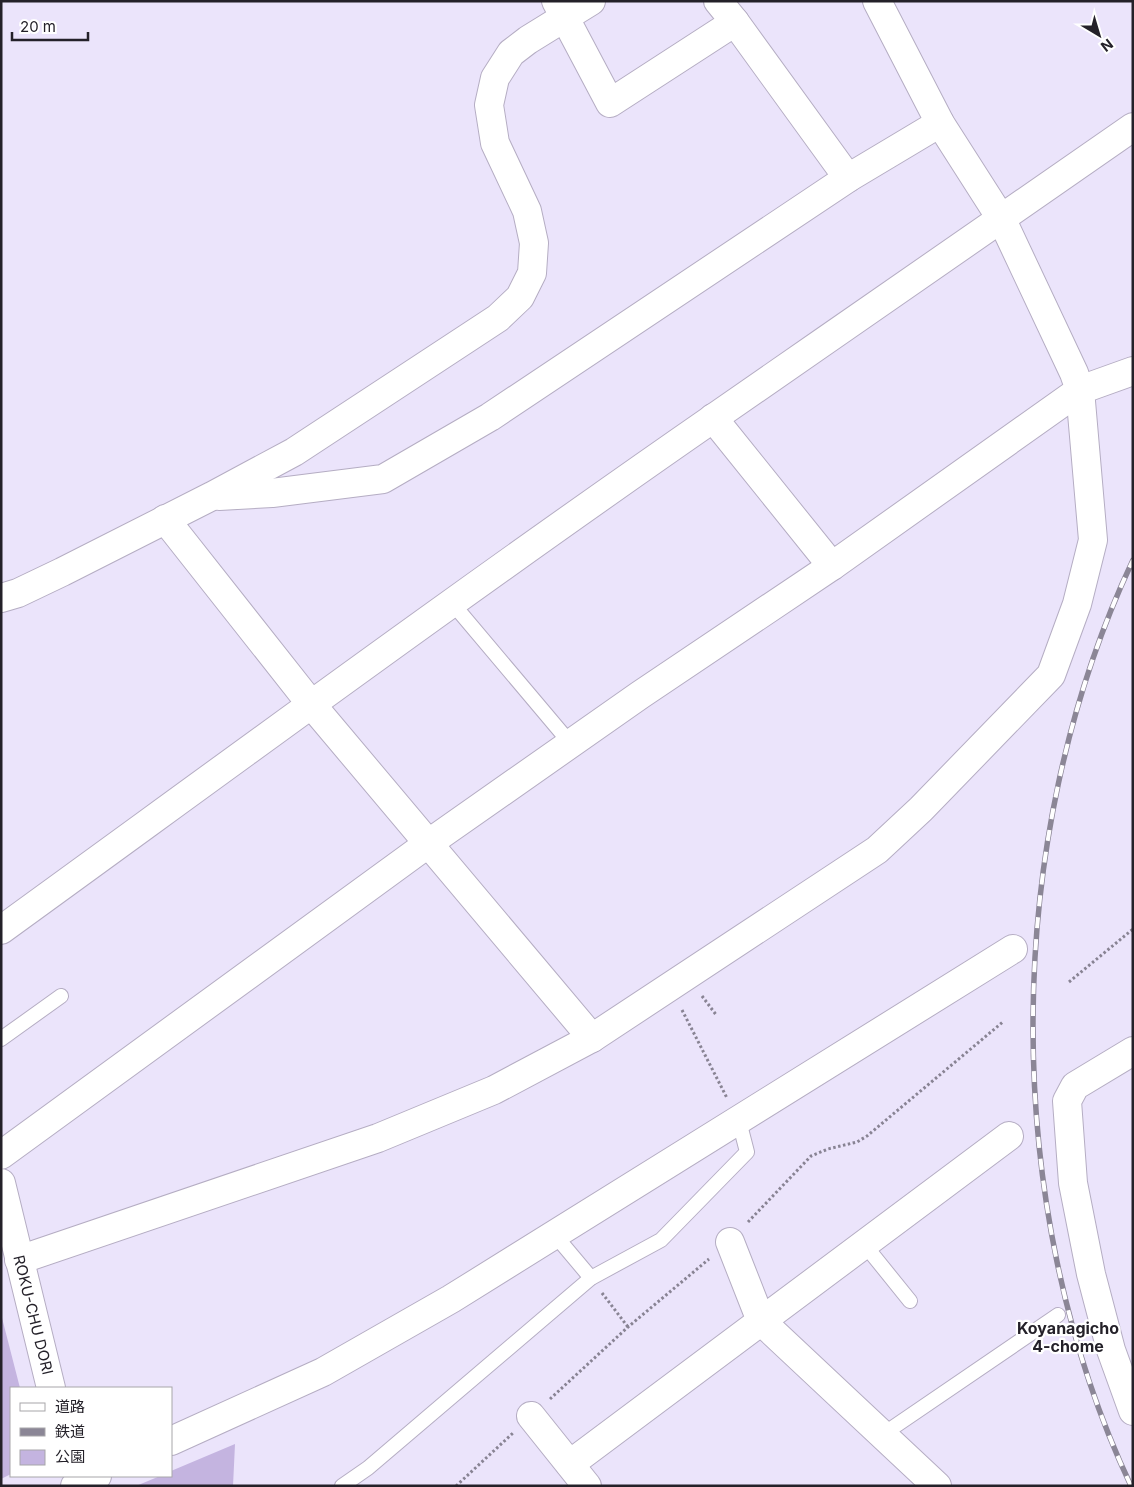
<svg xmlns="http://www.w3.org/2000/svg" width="1134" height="1487" font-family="Inter,'Noto Sans JP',sans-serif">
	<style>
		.green { fill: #c4b4e0 }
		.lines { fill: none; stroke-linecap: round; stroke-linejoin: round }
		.service-casing { stroke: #b5adc3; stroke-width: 16 }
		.minor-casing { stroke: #b5adc3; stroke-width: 30 }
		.path { stroke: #888393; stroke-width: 3; stroke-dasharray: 2.5 2.5; stroke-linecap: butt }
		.service { stroke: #fff; stroke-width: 14 }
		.minor { stroke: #fff; stroke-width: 28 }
		.rail-casing { stroke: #8b8696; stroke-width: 5.5 }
		.rail { stroke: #fff; stroke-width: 4; stroke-dasharray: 11; stroke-linecap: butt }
		.labels { text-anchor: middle; stroke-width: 4.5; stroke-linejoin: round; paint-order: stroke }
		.street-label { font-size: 15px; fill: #242129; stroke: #fff }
		.neighbourhood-label { font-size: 16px; font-weight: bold; fill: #242129; stroke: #fff }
	</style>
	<rect width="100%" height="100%" fill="#ebe4fb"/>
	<!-- green -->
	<g class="green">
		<polygon points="1,1314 20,1388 11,1388 11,1474 1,1479"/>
		<polygon points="235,1444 233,1486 136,1486 160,1476 171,1476 171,1471"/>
	</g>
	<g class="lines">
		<defs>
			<g id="service">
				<polyline points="453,604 571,744"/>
				<polyline points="1,1039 61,996"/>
				<polyline points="554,1234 591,1278"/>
				<polyline points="864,1244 910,1301"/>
				<polyline points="882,1435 1058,1315"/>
				<polyline points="342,1486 368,1468 591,1278 661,1240 747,1152 739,1121"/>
			</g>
			<g id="minor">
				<polyline points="556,1 610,103 735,22"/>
				<polyline points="718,1 735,22 848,178"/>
				<polyline points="713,418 832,566"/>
				<polyline points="219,496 272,493 383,479 490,417 848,178 940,123"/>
				<polyline points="165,519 311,704 592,1038"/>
				<polyline points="1,598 18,593 62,572 212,496 294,452 498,318 520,297 532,273 534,243 527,211 495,143 489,105 495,78 511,53 528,40 591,1"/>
				<path d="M1,930C238,758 474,584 715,417C854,320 994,225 1133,127"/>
				<polyline points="1133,1051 1075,1086 1067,1101 1073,1183 1091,1274 1111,1350 1133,1411"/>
				<polyline points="1,1155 429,843 640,695 832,566 1080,390 1133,371"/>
				<polyline points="1,1183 51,1388"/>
				<polyline points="730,1242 761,1321 937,1486"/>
				<polyline points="19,1260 378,1138 494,1090 592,1038 877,850 921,809 1051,675 1077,604 1093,540 1080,390 1074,373 1002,220 940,123 877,1"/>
				<polyline points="531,1416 587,1486"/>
				<polyline points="171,1441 323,1372 451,1299 1013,949"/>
				<polyline points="570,1464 1009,1136"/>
				<polyline points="75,1486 97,1476"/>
			</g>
		</defs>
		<!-- service casing -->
		<use href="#service" class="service-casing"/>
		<!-- minor casing -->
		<use href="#minor" class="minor-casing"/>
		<!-- path -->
		<g class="path">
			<polyline points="1069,982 1133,929"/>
			<polyline points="702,996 717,1016"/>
			<polyline points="682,1010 727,1098"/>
			<polyline points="748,1222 811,1156 828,1149 857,1142 867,1136 1004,1021"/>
			<polyline points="602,1293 628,1327"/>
			<polyline points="550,1399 628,1327 709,1259"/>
			<polyline points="456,1486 513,1433"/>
		</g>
		<!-- service -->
		<use href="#service" class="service"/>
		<!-- minor -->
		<use href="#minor" class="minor"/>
		<defs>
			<path id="rail" d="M1131,1486C999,1205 1001,840 1133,560"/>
		</defs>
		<!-- rail casing -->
		<use href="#rail" class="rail-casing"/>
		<!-- rail -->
		<use href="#rail" class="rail"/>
	</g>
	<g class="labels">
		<!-- street labels -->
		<g class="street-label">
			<text transform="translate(33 1315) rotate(76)" y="5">ROKU-CHU DORI</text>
		</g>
		<!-- neighbourhood labels -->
		<g class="neighbourhood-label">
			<text x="1068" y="1334">Koyanagicho<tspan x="1068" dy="18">4-chome</tspan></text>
		</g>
	</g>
	<!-- border -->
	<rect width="1134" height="1487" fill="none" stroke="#242129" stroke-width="5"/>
	<!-- legend -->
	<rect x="10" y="1387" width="162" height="90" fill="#ffffff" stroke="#a7a6a9"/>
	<rect x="20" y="1403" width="25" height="8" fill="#ffffff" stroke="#a7a6a9"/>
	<text x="55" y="1412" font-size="15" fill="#242129">道路</text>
	<rect x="20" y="1428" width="25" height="8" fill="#8b8696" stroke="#a7a6a9"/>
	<text x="55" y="1437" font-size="15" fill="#242129">鉄道</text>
	<rect x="20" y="1450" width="25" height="15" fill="#c4b4e0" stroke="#a7a6a9"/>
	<text x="55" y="1462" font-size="15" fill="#242129">公園</text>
	<!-- north arrow -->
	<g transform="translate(1099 35) rotate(142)" stroke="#ffffff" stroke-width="4" paint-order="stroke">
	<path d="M0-4L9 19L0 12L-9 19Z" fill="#242129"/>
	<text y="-8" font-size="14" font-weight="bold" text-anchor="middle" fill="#242129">N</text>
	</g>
	<!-- scale -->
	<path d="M12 32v8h76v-8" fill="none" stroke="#242129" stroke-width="2.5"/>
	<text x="20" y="32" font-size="15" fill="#242129" stroke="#ffffff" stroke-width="4" paint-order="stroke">20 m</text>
</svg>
